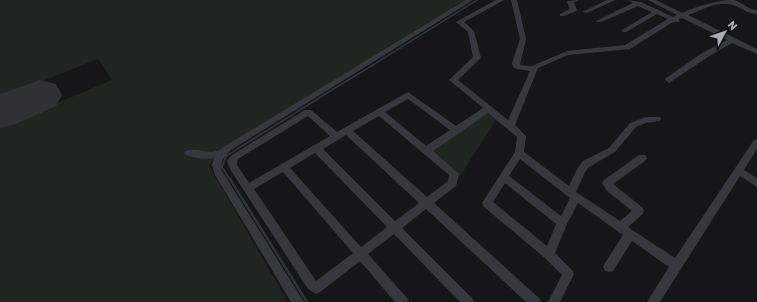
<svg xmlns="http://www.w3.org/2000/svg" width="757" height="302" font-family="Rubik,sans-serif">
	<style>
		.green { fill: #1e261f }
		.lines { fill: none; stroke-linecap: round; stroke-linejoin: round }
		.stream-far2 { stroke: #2c353c; stroke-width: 1.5 }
		.stream-far1 { stroke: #2c353c; stroke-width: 2 }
		.stream { stroke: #2c353c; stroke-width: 2.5 }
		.runway { fill: #303135; fill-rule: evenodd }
		.minor { fill: #37383d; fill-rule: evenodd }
	</style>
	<rect width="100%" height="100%" fill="#161618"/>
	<!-- green -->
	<g class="green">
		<polygon points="0,0 468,0 218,153 209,166 288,302 0,302 0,127 112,80 98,59 0,98"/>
		<polygon points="487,112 496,120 460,176 432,151"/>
	</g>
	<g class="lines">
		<!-- stream-far2 -->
		<polyline class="stream-far2" points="347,81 477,0"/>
		<!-- stream-far1 -->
		<polyline class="stream-far1" points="230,180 222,167 226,156 348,80"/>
		<!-- stream -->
		<polyline class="stream" points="230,179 307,302"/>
		<!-- runway -->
		<polygon class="runway" points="40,80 56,84 62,95 56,106 16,124 0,128 0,94"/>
		<!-- minor -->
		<g class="minor">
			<path d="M466,0H473L231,150C224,157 220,161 222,171L304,302H291L215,175L212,165L214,158C204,160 195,158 186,155L184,153L186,151C200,146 210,159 225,146Z"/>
			<path d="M496,0H504L464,22L474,31L481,58L458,80L508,120L530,71L517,69L513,67L512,63L520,39L511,0H517L526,39L520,65L532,66L567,51L625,45L668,19L657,14L626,32H622V30L652,12L638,6L601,22H597L596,21L633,3L628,0L641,2L673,17L677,15L648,0H656L682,13C698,6 716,0 734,0C742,2 748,10 757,10V14C748,14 742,8 733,5C719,0 701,10 688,15L757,49V54L732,43L708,57L669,83L665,80L666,78L702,53L727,40L682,18L678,19L680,21L679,22H673L630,49L568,55L538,68L515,125L526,136L524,152L569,186L577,169L583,161L609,148L630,123L646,117H660L661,119L660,121L646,123L636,127L615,152L589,167L584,174L576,192L620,221L632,211L607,191L602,183L604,180L639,155H645L647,158L645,161L613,184L643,208L644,211L643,214L628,227L675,258L754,140L757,139V149L744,170L757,178V187L740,176L660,302H647L669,267L632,241L613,271L609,272L605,271L603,267L605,263L623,235L578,203L567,224L555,253L572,270L574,274L560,302H548L562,275L545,258L483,206L482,203L515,152L517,137L488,113L433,151L459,174L456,186L434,203L539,298L541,302H526L426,209L402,228L472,298L474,302H460L394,234L368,254L407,298L409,302H395L360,261L320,292L316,294L308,289L230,169L227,161L232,155L305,110H311L337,132L408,92L456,126L483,108L449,80L473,57L468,32L456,22ZM408,99L450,130L426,146L385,112ZM308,116L330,136L249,183L237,165V162L238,159ZM379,116L449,175L448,181L427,197L353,131ZM346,135L419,203L395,221L323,149ZM315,153L387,227L361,247L290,168ZM520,159L570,198L561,216L509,176ZM283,172L353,253L316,281L254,189ZM505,183L556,224L547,246L493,202Z"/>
			<polygon points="579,0 574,3 577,10 576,11 564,16 560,16 560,14 570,9 567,2 568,1"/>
			<polygon points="607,0 615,0 587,13 582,12"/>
		</g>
	</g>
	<!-- north arrow -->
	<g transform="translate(725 32) rotate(50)" stroke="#111113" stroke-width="3" paint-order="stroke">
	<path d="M0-3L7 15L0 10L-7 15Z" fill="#a8adb8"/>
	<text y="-6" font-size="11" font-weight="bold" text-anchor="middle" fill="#a8adb8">N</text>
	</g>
</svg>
